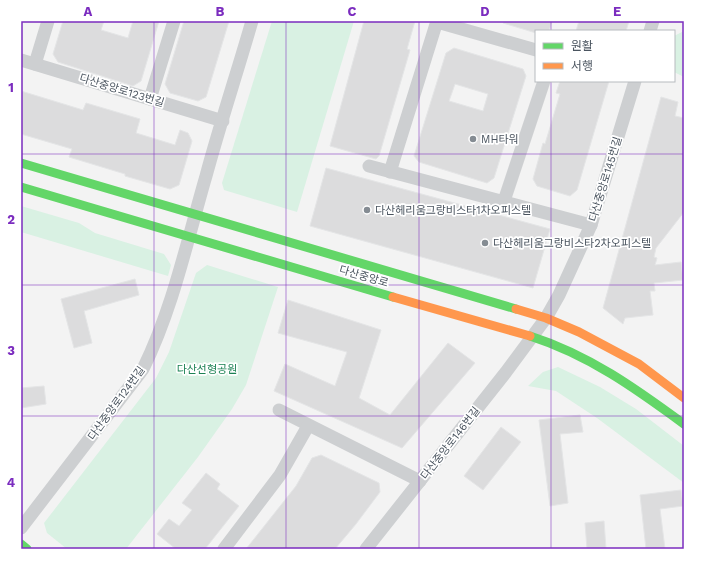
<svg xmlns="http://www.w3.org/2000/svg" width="705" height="570" font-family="'Work Sans','Noto Sans KR',sans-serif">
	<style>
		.green { fill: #d9f1e3 }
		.building { fill: #dcdcdd; stroke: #e4e5e6; fill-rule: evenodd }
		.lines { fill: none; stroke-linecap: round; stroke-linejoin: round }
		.street { stroke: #cdcfd1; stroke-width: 13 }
		.fast { stroke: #63d668; stroke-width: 9 }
		.slow { stroke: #ff974d; stroke-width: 9 }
		.grid { fill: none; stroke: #7b2cbf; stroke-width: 1; stroke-opacity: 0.55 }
		.poi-dot { fill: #858c93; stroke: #fff; stroke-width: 1.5 }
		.labels { text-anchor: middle; stroke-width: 3.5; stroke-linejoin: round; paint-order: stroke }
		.street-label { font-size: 11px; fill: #4a545f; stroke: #fff }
		.poi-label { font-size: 11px; fill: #4a545f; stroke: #fff; text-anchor: start }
		.park-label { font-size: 11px; fill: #1b8153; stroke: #fff }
		.neatline { fill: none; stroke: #7b2cbf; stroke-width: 1.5 }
		.grid-label { font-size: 13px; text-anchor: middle; font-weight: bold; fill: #7b2cbf }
	</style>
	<rect width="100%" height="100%" fill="#f3f3f3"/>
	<!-- green -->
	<g class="green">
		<polygon points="272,21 354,21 297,212 224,190 222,183"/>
		<polygon points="684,31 684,77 674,72 674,36"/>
		<polygon points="21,206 79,223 95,233 164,254 171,265 168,276 21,232"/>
		<polygon points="207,265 278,287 246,385 232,409 198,457 126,549 67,549 47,533 44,523 156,378 169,352 196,273"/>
		<polygon points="558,367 600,387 636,409 684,446 684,483 597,418 556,391 528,386 543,372"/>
	</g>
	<!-- building -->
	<g class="building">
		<polygon points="63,21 104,21 101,30 128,38 133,21 159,21 141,81 133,86 58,62 53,54"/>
		<polygon points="184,21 229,21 206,97 198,101 170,93 165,84"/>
		<polygon points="364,21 415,21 407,49 410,50 379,156 376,159 330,146"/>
		<polygon points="504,21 552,21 549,31 536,31 536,33 503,23"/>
		<polygon points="579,21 629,21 626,31 576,31"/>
		<path d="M454,48L523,69L526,76L494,178L487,183L419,162L414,156L446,53ZM455,84L488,94L483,111L449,101Z"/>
		<polygon points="560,81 609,81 577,190 570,196 537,186 533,179 543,143 545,144 560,94 556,93"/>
		<polygon points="21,91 83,110 86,103 140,119 136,133 175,145 180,130 188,133 192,141 179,185 170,189 125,176 125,174 69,157 72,149 21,134"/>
		<polygon points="661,97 678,102 675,116 684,118 684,212 656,248 654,257 657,258 655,265 681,262 683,280 654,283 655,291 650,291 653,315 625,318 623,324 603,308"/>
		<polygon points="326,168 550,229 533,288 310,226"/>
		<polygon points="135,279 139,295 84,311 92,343 74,348 61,299"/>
		<polygon points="288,300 381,330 359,398 390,415 448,343 475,363 402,448 274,391 285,364 335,386 347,352 278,333"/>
		<polygon points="44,386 46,404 21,408 21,388"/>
		<polygon points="580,415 583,432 560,434 568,503 550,506 539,420"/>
		<polygon points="501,427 521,442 483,490 464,476"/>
		<polygon points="321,455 379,483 380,492 356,524 335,549 246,549 296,486 312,458"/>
		<polygon points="206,473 220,484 217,489 239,506 205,549 176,549 157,534 169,519 179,526 192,510 182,503"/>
		<polygon points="681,490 683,506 660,509 665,549 646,549 640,495"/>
		<polygon points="604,521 606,549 587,549 585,523"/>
	</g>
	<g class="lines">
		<!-- street -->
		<g class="street">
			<polyline points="437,22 536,50"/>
			<polyline points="650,31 653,21"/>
			<polyline points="21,60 223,121"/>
			<polyline points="35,64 48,21"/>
			<polyline points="150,99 174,21"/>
			<polyline points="369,166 591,225"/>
			<polyline points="390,172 437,21"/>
			<polyline points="504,201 544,81"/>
			<polyline points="279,410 420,481"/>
			<path d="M21,528L143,369C173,308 187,241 206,176C220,124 237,73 252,21"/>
			<polyline points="224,549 280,475 308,426"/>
			<polyline points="366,549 506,372 546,318 559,295 591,225 635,81"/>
		</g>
		<!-- fast -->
		<g class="fast">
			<polyline points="21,163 516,309"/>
			<polyline points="21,187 393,297"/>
			<path d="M530,336C589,355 635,388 684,424"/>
			<polyline points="21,544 27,549"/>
		</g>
		<!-- slow -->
		<g class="slow">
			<polyline points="393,297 530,336"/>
			<polyline points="516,309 546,318 579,332 639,364 684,398"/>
		</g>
	</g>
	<!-- grid -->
	<path class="grid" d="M154,21V549M286,21V549M419,21V549M551,21V31M551,81V549M21,154H684M21,285H684M21,416H684"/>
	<!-- markers -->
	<g class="poi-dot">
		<circle cx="473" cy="139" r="4"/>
		<circle cx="367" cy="210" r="4"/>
		<circle cx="485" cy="243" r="4"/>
	</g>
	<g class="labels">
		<!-- street labels -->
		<g class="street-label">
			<text transform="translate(122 90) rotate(17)" y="4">다산중앙로123번길</text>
			<text transform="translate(605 179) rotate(-73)" y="4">다산중앙로145번길</text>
			<text transform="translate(364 276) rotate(16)" y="4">다산중앙로</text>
			<text transform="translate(116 403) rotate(-54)" y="4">다산중앙로124번길</text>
			<text transform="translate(450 443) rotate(-52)" y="4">다산중앙로146번길</text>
		</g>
		<!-- poi labels -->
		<g class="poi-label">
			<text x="481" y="143">MH타워</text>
			<text x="375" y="214">다산헤리움그랑비스타1차오피스텔</text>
			<text x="493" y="247">다산헤리움그랑비스타2차오피스텔</text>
		</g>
		<!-- park labels -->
		<g class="park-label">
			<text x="207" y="373">다산선형공원</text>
		</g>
	</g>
	<!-- border -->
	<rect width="705" height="570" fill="none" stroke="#ffffff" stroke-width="44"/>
	<!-- legend -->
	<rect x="535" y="30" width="140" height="52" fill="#ffffff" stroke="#b7bbbf"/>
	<rect x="543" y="43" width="20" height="6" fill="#63d668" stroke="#b7bbbf"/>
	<text x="571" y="50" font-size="12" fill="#4a545f">원활</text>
	<rect x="543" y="63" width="20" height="6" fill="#ff974d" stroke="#b7bbbf"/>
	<text x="571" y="70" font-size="12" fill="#4a545f">서행</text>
	<rect x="22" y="22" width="661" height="526" class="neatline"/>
	<g class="grid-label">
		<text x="88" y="16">A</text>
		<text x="220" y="16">B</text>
		<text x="352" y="16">C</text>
		<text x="485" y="16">D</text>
		<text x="617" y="16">E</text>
		<text x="11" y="92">1</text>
		<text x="11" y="224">2</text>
		<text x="11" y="355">3</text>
		<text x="11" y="487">4</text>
	</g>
</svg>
